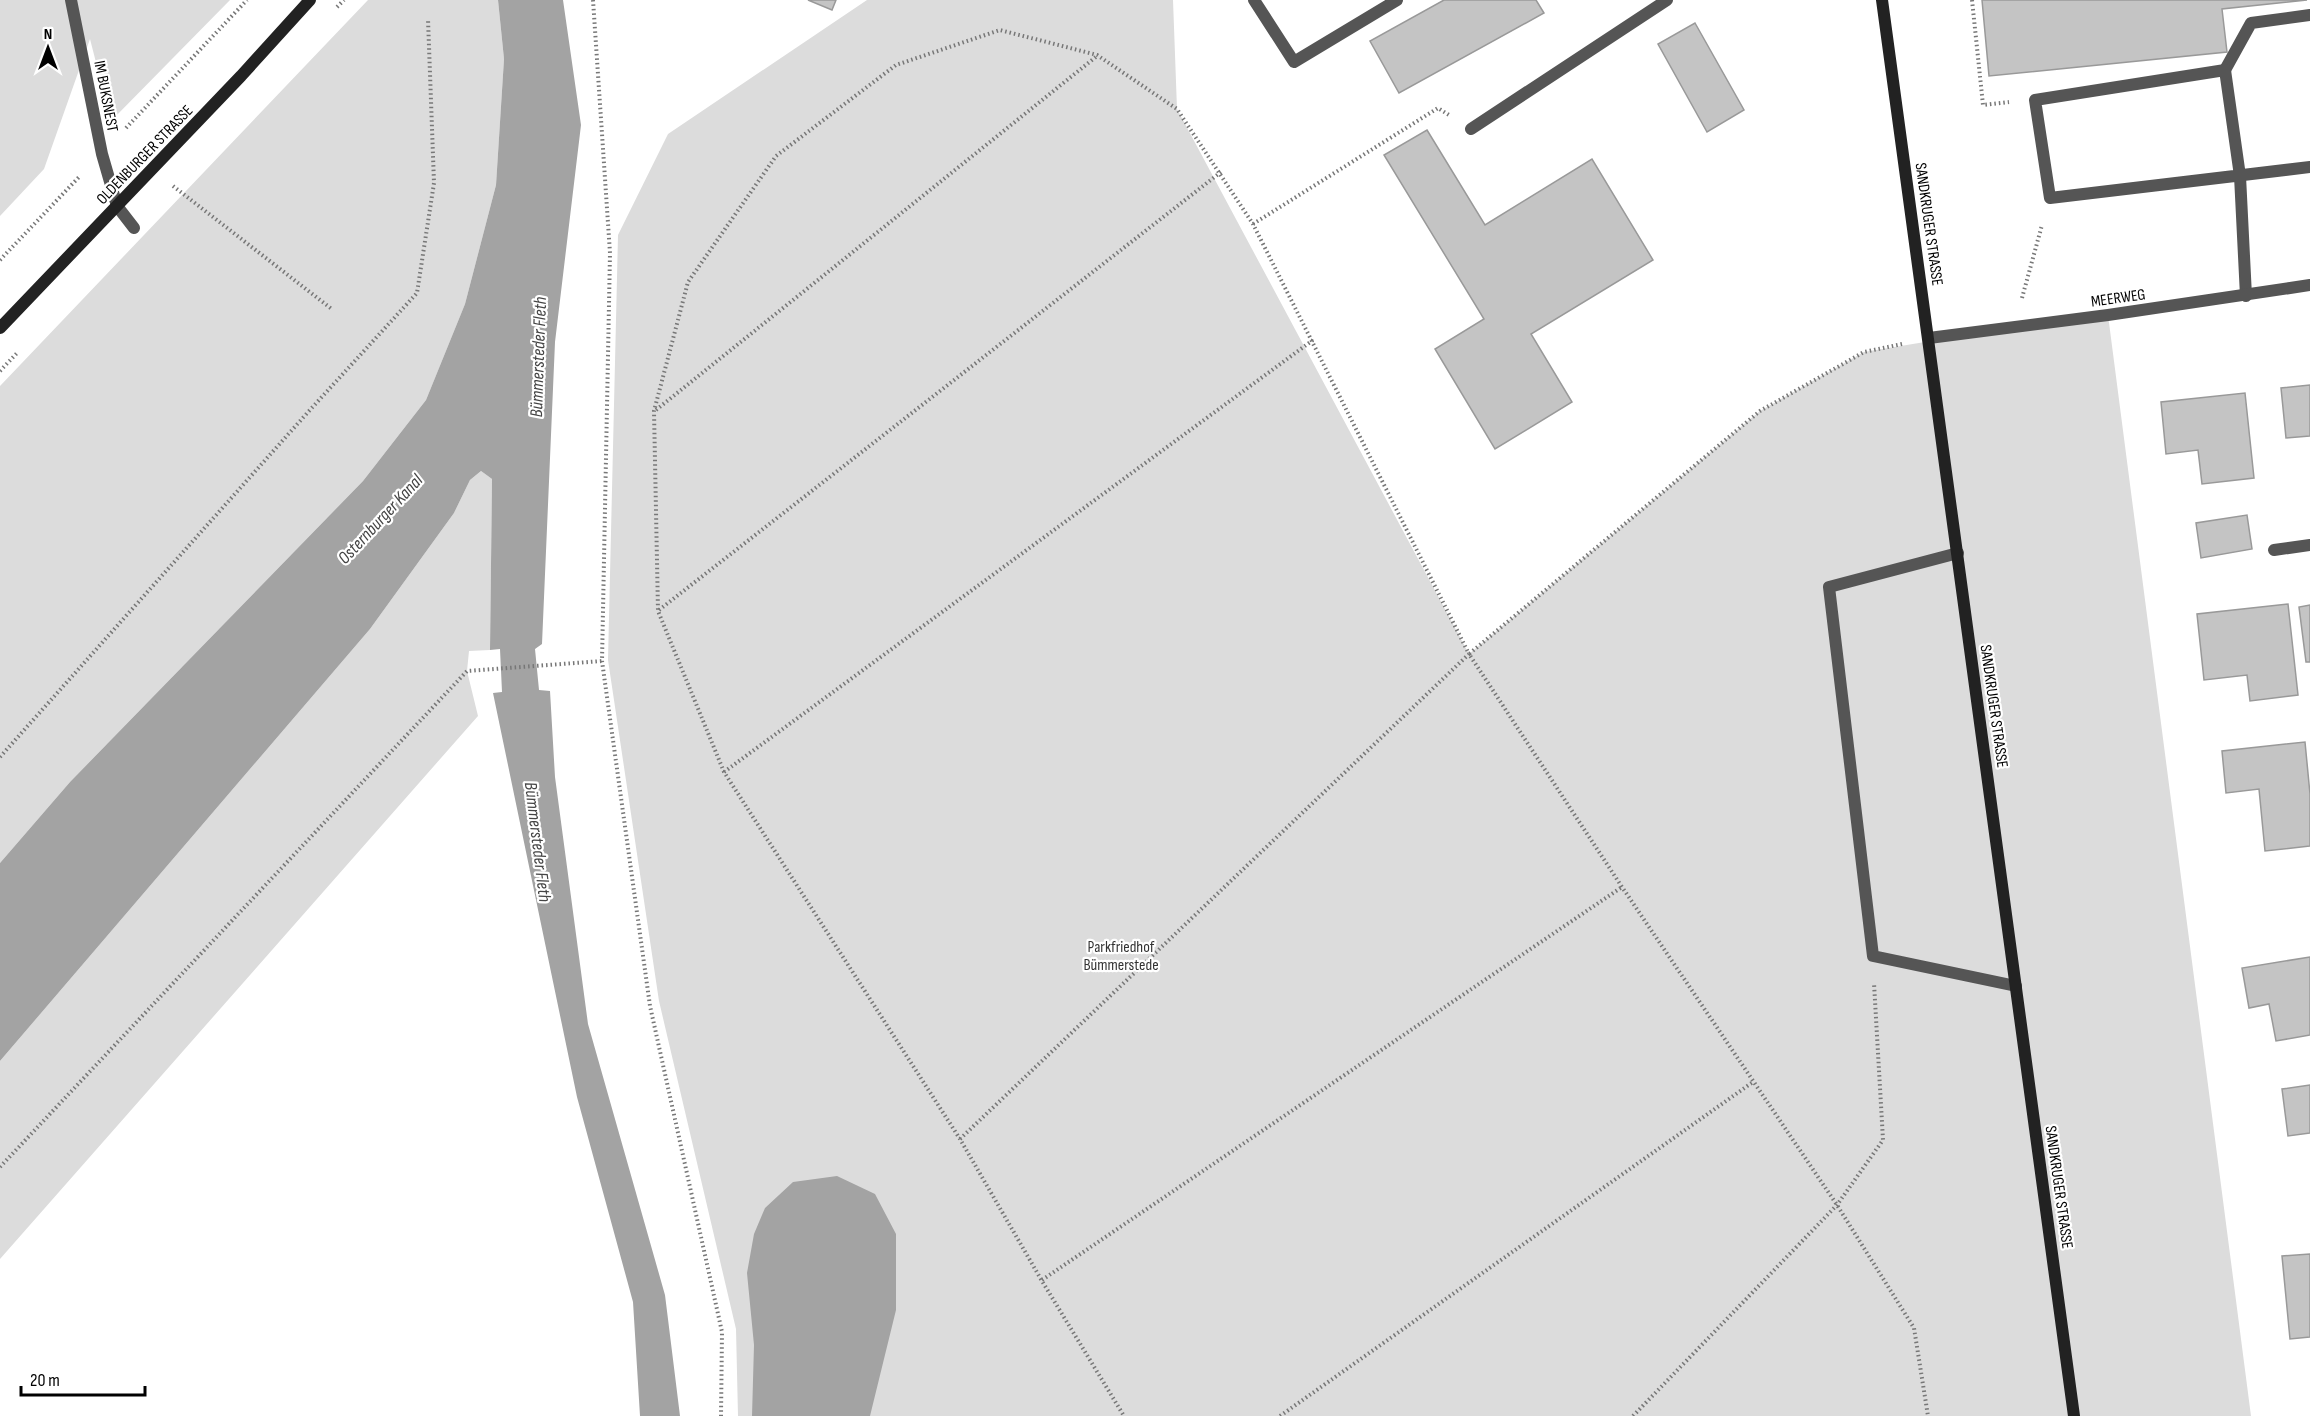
<svg xmlns="http://www.w3.org/2000/svg" width="2310" height="1416" font-family="'Sofia Sans Condensed',sans-serif">
	<style>
		.green { fill: #dcdcdc }
		.water { fill: #a3a3a3 }
		.building { fill: #c4c4c4; stroke: #999; stroke-width: 1.5 }
		.lines { fill: none; stroke-linecap: round; stroke-linejoin: round }
		.path { stroke: #777; stroke-width: 4; stroke-dasharray: 1.5 3; stroke-linecap: butt }
		.lane { stroke: #555; stroke-width: 12 }
		.street { stroke: #555; stroke-width: 12 }
		.secondary { stroke: #222; stroke-width: 12 }
		.labels { text-anchor: middle; stroke-width: 4.5; stroke-linejoin: round; paint-order: stroke }
		.street-label { font-size: 16px; fill: #000; stroke: #fff }
		.park-label { font-size: 16px; fill: #333; stroke: #fff }
		.water-label { font-size: 18px; font-style: italic; fill: #444; stroke: #fff }
	</style>
	<rect width="100%" height="100%" fill="#fff"/>
	<!-- green -->
	<g class="green">
		<polygon points="0,0 230,0 111,121 90,39 44,169 0,216"/>
		<polygon points="368,0 498,0 504,59 496,185 465,304 426,400 363,481 70,782 0,863 0,386"/>
		<polygon points="867,0 1173,0 1177,109 1469,654 1760,411 1864,352 1925,342 1929,338 2108,315 2251,1416 738,1416 736,1329 659,1001 608,660 618,235 668,134"/>
		<polygon points="481,471 492,479 490,650 469,651 467,671 478,716 0,1259 0,1061 370,629 454,513 470,480"/>
	</g>
	<!-- water -->
	<g class="water">
		<polygon points="498,0 563,0 581,125 555,342 542,644 535,649 539,690 550,691 555,777 588,1024 665,1295 680,1416 640,1416 633,1302 577,1097 493,693 502,692 500,649 490,650 492,479 481,471 470,480 454,513 370,629 0,1061 0,863 70,782 363,481 426,400 465,304 496,185 504,59"/>
		<polygon points="837,1176 875,1194 896,1234 896,1310 870,1416 752,1416 754,1345 747,1273 754,1234 765,1208 793,1182"/>
	</g>
	<!-- building -->
	<g class="building">
		<polygon points="808,0 836,0 832,10"/>
		<polygon points="1444,0 1536,0 1544,13 1399,93 1370,41"/>
		<polygon points="1982,0 2307,0 2222,9 2227,52 1989,76"/>
		<polygon points="1695,23 1744,110 1707,132 1658,44"/>
		<polygon points="1427,130 1485,225 1592,159 1653,260 1531,334 1572,402 1495,449 1435,349 1484,319 1384,155"/>
		<polygon points="2310,385 2310,436 2286,438 2281,388"/>
		<polygon points="2245,393 2254,478 2202,484 2198,450 2166,454 2161,402"/>
		<polygon points="2247,515 2252,549 2201,558 2196,523"/>
		<polygon points="2288,604 2298,695 2250,701 2247,675 2204,680 2197,614"/>
		<polygon points="2310,605 2310,662 2306,662 2299,607"/>
		<polygon points="2305,742 2310,794 2310,846 2265,851 2259,789 2226,793 2222,751"/>
		<polygon points="2310,957 2310,1035 2276,1041 2269,1004 2249,1008 2242,968"/>
		<polygon points="2310,1085 2310,1133 2288,1136 2282,1089"/>
		<polygon points="2310,1254 2310,1337 2290,1339 2282,1256"/>
	</g>
	<g class="lines">
		<!-- path -->
		<g class="path">
			<polyline points="593,0 610,253 602,661 650,1006 722,1332 721,1416"/>
			<polyline points="1972,0 1983,105 2009,102"/>
			<polyline points="337,7 344,0"/>
			<polyline points="126,128 247,0"/>
			<polyline points="173,186 333,310"/>
			<polyline points="1253,224 1438,108 1449,115"/>
			<polyline points="0,260 79,177"/>
			<polyline points="2022,298 2042,225"/>
			<polyline points="1902,344 1864,352 1760,411 1469,654 1622,887 1837,1205 1914,1328 1928,1416"/>
			<polyline points="0,371 18,352"/>
			<polyline points="656,410 1097,56"/>
			<polyline points="659,610 1221,172"/>
			<polyline points="0,757 309,411 417,293 434,183 428,19"/>
			<polyline points="724,772 1313,340"/>
			<polyline points="960,1139 1469,654 1253,224 1177,109 1097,55 1000,30 896,65 776,156 688,282 654,411 658,611 724,772 960,1139 1042,1281 1124,1416"/>
			<polyline points="0,1167 467,671 602,661"/>
			<polyline points="1042,1280 1622,887"/>
			<polyline points="1280,1416 1753,1082"/>
			<polyline points="1633,1416 1837,1205 1883,1140 1874,983"/>
		</g>
		<!-- lane -->
		<g class="lane">
			<polyline points="71,0 102,154 117,206 134,228"/>
			<polyline points="1254,0 1294,62 1397,0"/>
			<polyline points="2225,70 2251,23 2310,15"/>
			<polyline points="1471,129 1667,0"/>
			<polyline points="2246,296 2240,176 2225,70 2035,100 2050,198 2310,167"/>
			<polyline points="1958,553 1829,587 1873,956 2016,986"/>
		</g>
		<!-- street -->
		<g class="street">
			<polyline points="1929,338 2108,315 2310,285"/>
			<polyline points="2274,550 2310,545"/>
		</g>
		<!-- secondary -->
		<g class="secondary">
			<polyline points="1882,0 2074,1416"/>
			<polyline points="0,328 241,76 310,0"/>
		</g>
	</g>
	<g class="labels">
		<!-- street labels -->
		<g class="street-label">
			<text transform="translate(107 96) rotate(79)" y="6">IM BUKSNEST</text>
			<text transform="translate(144 154) rotate(-46)" y="6">OLDENBURGER STRASSE</text>
			<text transform="translate(1930 224) rotate(82)" y="6">SANDKRUGER STRASSE</text>
			<text transform="translate(2118 297) rotate(-8)" y="6">MEERWEG</text>
			<text transform="translate(1995 706) rotate(82)" y="6">SANDKRUGER STRASSE</text>
			<text transform="translate(2060 1187) rotate(82)" y="6">SANDKRUGER STRASSE</text>
		</g>
		<!-- park labels -->
		<g class="park-label">
			<text x="1121" y="952">Parkfriedhof<tspan x="1121" dy="18">Bümmerstede</tspan></text>
		</g>
		<!-- water labels -->
		<g class="water-label">
			<text transform="translate(538 357) rotate(-88)" y="6">Bümmersteder Fleth</text>
			<text transform="translate(380 519) rotate(-47)" y="6">Osternburger Kanal</text>
			<text transform="translate(538 842) rotate(83)" y="6">Bümmersteder Fleth</text>
		</g>
	</g>
	<!-- north arrow -->
	<g transform="translate(48 48)" stroke="#ffffff" stroke-width="4.5" paint-order="stroke">
	<path d="M0-4.5L10 22L0 15L-10 22Z" fill="#000000"/>
	<text y="-9" font-size="16" font-weight="bold" text-anchor="middle" fill="#000000">N</text>
	</g>
	<!-- scale -->
	<path d="M21 1386v9h124v-9" fill="none" stroke="#000000" stroke-width="3"/>
	<text x="30" y="1386" font-size="18" fill="#000000" stroke="#ffffff" stroke-width="4.5" paint-order="stroke">20 m</text>
</svg>
